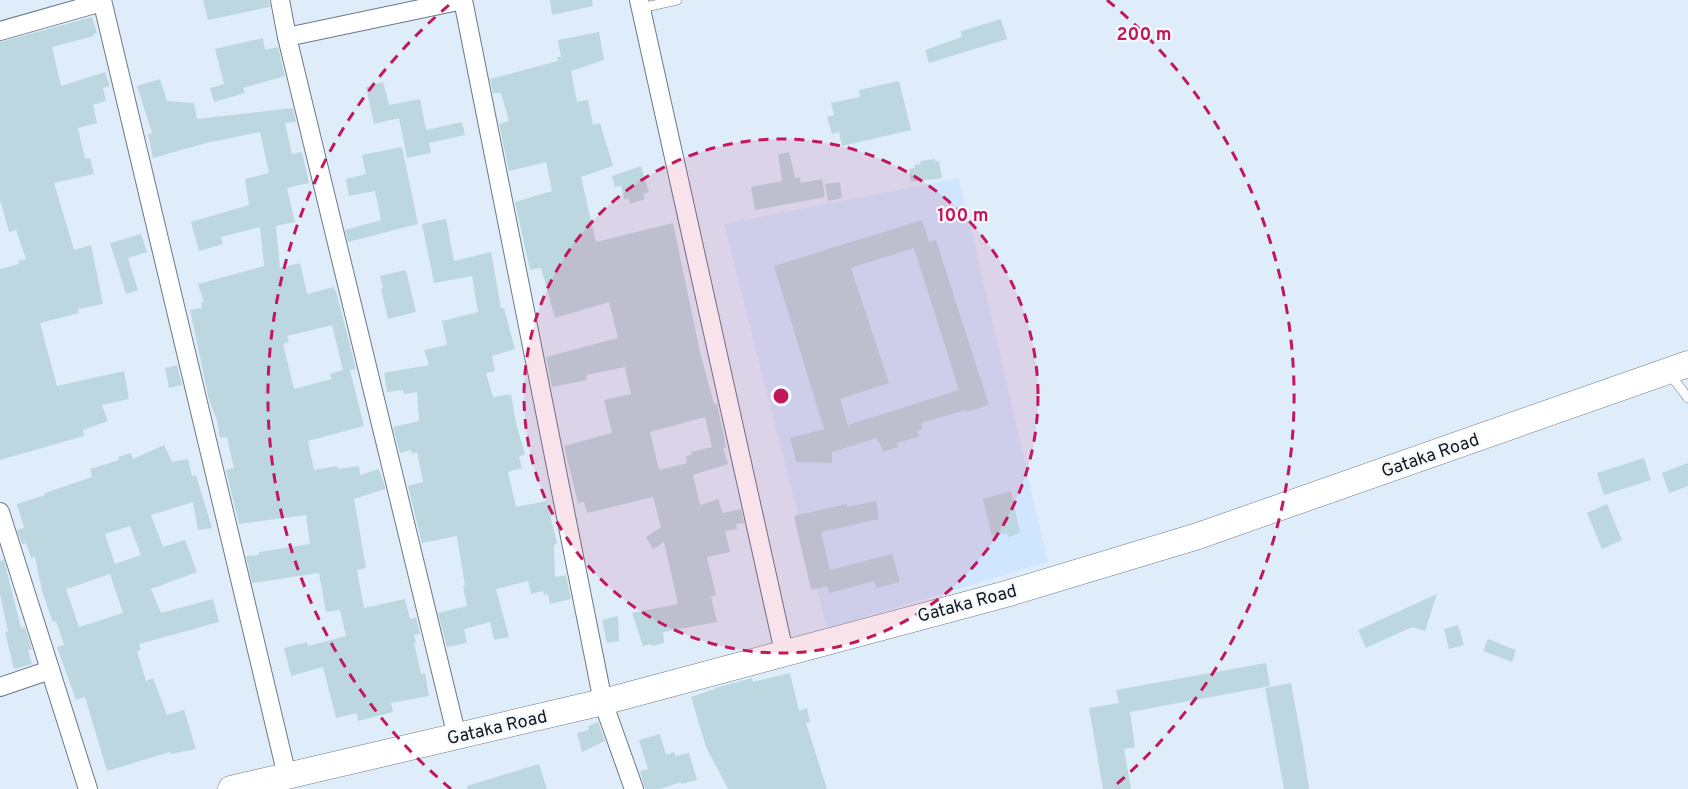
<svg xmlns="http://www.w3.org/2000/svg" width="1688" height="789" font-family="Overpass,sans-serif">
	<rect width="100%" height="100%" fill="#dfedfb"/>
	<polygon fill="#d0e6fe" points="959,178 1048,562 827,628 724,224"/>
	<g fill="#bcd7e0" fill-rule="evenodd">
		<polygon points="203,0 269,0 270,7 208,20"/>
		<polygon points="550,0 592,0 593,6 552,15"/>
		<polygon points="92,17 97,33 94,34 94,36 52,47 61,86 105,72 110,86 103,88 106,101 93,105 97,123 78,128 85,159 90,158 94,174 54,183 74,250 91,245 103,304 78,309 79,313 40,323 57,386 124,371 129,399 102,405 108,421 83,430 84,436 0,460 0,269 19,264 18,261 26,259 16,230 9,232 0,200 0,42"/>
		<polygon points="1001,19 1007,39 929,63 925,50 962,37 961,31"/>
		<path d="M599,32l5,28 -33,11 6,31 11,-2 5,25 7,-2 13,43 -32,11 15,65 77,-19 27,129 14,52h3l3,14 6,29 -3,1 5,16 -35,11 7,30 18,-6 5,14 18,-4 3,14 -8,1 1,5 -12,2 5,21 -23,5 9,38 -5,1 6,26 -54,10 1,11 -13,3v-2l-8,2 -11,-33 46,-9 -14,-62 -11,7 -7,-12 15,-10 -8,-30 -66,16 -3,-11 -6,1 -14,-57 48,-13 -8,-33 27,-6 -6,-27 -39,8 1,5 -35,7 -6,-30 72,-19 -9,-36 -54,16 -14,-50 -11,2 -15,-68 37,-11 -6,-29 -37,9 -10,-47 10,-3 -8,-28h-8l-3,-14 68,-18 -1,-4h4l-3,-17zM705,417l7,30 -21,5 1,3 -6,1 1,7 -28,7 -9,-38z"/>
		<polygon points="263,38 265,50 278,47 285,76 243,88 245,93 214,102 210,88 224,84 215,49"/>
		<path d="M160,79l7,22 27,2 3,16 96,-11 3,14 -11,1 7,31 10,-2 7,31 -22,5 8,34 -19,4 4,42 20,-5 7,31 27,-7 1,4h1l20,78 -6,1 14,56 -56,15 6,29 23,-4 1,3 21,-3 1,9 19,-6 6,18v2l-31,10 12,69 -9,2 7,38 41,-9 5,20 6,-2 4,17 -6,1 2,7 -2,1 7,31 4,-1 4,23 -38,7 2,9 -35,9 -1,-8 -21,5 -13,-51 -32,9 -7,-28 23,-6 1,4 38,-10 -6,-26 -14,2 -7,-39 -67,10 -6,-27 13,-1v-3l51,-8 -4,-29 -67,9 -13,-54 8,-2 -7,-31 -7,1 -3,-18 -8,-20 -19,-90 12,-2 -1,-5 3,-1 -6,-18 66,-18 -4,-39 -39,10 2,7 -24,7 -8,-29 58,-17 -4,-26 24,-6 -9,-41 -54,11 -53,15 -5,-24 4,-1 -15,-47zM332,325l11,45 -13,4 2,5 -38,10 -11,-45 6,-2 -2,-6z"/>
		<polygon points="899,81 911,130 842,146 839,132 832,134 827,117 834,115 831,103 860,97 859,90"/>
		<polygon points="383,82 389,105 420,99 426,130 462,122 465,135 429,143 431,153 407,158 399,118 374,124 366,87"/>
		<polygon points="402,147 418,224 348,242 345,230 381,220 375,191 349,196 346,179 366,174 362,155"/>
		<polygon points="789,152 795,178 800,177 801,183 822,179 825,197 755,210 751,187 782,181 778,154"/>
		<polygon points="935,159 935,161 939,161 942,178 911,182 909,169 915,168 914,165 921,164 920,161"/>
		<polygon points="641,166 649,192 643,194 645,199 630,204 629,198 625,200 621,186 615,187 612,176"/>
		<polygon points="840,182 842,198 828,201 825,184"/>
		<polygon points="446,219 454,261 491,252 501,308 504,308 515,349 492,356 495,371 486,373 493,397 511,394 516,423 525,454 519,457 522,468 508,472 516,507 547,501 557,544 554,545 555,577 566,575 571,599 550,604 548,594 544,595 543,591 531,594 528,581 496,589 509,637 494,640 490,622 464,629 467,643 447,647 438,613 467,606 463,586 465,586 457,536 422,543 408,486 423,482 417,452 412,454 411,450 400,453 393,427 419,421 417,392 404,394 403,390 387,392 384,373 429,365 424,350 447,345 442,321 478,312 472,276 434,283 422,224"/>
		<path d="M922,220l7,22 7,-2 53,165 -23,7 -1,-2 -44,13 2,6 -6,2 2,6 -22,6 1,4 -15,5 -6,-14 -45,14v11l-36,-1 -6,-24 34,-9 -50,-163zM914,248l45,142 -111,35 -8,-26 49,-16 -38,-115z"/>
		<polygon points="141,234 147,252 128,258 138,290 126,294 110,243"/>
		<polygon points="406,270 416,312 388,319 381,289 383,288 380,276"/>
		<polygon points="177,365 182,385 169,388 165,368"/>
		<path d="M164,445l8,17 16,-3 4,17 4,-1 16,53 -14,2 -5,-28 -42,13 12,32 22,-7 12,32 -46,17 10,24 52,-14 6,23 -80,22 2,6 -4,1 9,30 7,-3 14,37 17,-5 12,39 -25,5 -1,-2 -63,19 -22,-74 -9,3 -19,-53 7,-2 -8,-24 -3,1 -11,-31 -7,-34 -4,1 -5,-15 -4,1 -5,-14 7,-2 -7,-24 28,-9v-2l47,-16 -2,-8 29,-9 -1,-3 13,-4 2,6zM130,526l11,29 -26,9 -10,-30zM110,574l13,39 -44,14 -13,-38z"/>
		<polygon points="1644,458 1651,480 1604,495 1597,473"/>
		<polygon points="1688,463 1688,486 1669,493 1662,473"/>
		<polygon points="1011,491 1020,533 1008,537 1007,533 992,536 983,499"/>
		<polygon points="876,501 879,519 821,532 830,570 892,554 900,582 876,588 874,581 829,593 827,586 811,590 794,516 847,504 847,507"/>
		<polygon points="1607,504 1622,540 1602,549 1587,513"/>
		<polygon points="4,560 21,628 25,627 32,649 28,650 32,664 14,669 5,632 8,631 0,594 0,561"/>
		<polygon points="1437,594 1425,631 1412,627 1366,648 1358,630"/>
		<polygon points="618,616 619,641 607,643 602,620"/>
		<polygon points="1458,625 1464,645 1449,649 1444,629"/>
		<polygon points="1488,639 1516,650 1512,662 1483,651"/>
		<polygon points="1266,663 1270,686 1130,712 1135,747 1124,749 1131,789 1103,789 1089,708 1119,703 1116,690"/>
		<polygon points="790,673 799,711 807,708 810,722 806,723 827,789 728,789 706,747 691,697 715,689 715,688 752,678 753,682"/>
		<polygon points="1291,683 1303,748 1309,789 1284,789 1265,688"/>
		<polygon points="598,722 605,741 582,752 577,733 589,730 588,726"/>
		<polygon points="660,734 666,755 674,752 676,756 689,753 697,780 681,784 681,782 660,789 645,789 640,771 648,769 639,740"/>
		<polygon points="539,764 547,789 468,789 467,786"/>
	</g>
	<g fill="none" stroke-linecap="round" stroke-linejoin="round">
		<defs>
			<g id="lane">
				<polyline points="641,8 677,0"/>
				<polyline points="1669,373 1688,398"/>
			</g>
			<g id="street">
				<polyline points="102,0 287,776"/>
				<polyline points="280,0 287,37 457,737"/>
				<polyline points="463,0 603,702 634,789"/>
				<polyline points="639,0 784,652"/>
				<polyline points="0,31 102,2"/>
				<polyline points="287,37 463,0"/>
				<polyline points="0,512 88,789"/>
				<polyline points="0,687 50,670"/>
			</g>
			<polyline id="secondary" points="231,789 603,702 1006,594 1198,536 1688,364"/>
		</defs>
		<use href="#lane" stroke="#6a7989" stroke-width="10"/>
		<use href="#street" stroke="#6a7989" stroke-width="20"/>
		<use href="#secondary" stroke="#6a7989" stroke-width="27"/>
		<use href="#lane" stroke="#fff" stroke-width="9"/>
		<use href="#street" stroke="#fff" stroke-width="18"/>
		<use href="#secondary" stroke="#fff" stroke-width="26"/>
	</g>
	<circle cx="781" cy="396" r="257" fill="#c2185b" fill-opacity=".12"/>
	<g fill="none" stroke="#c2185b" stroke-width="3" stroke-dasharray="10 8">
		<circle cx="781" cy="396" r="257"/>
		<path d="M451 789A513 513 0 0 1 455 0M1107 0A513 513 0 0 1 1111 789"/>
	</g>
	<g text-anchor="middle" stroke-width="4.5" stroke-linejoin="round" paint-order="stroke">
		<g font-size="18" fill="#13191f" stroke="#f5f9fc">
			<text transform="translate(1430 455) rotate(-19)" y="6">Gataka Road</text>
			<text transform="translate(967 603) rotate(-15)" y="6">Gataka Road</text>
			<text transform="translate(497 727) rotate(-13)" y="6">Gataka Road</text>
		</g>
	</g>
	<circle cx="781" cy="396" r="9" fill="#c2185b" stroke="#f5f9fc" stroke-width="3"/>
	<g font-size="18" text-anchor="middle" font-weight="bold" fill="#c2185b" stroke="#f5f9fc" stroke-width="4.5" stroke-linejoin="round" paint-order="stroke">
		<text x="1144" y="40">200 m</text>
		<text x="963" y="221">100 m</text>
	</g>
</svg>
